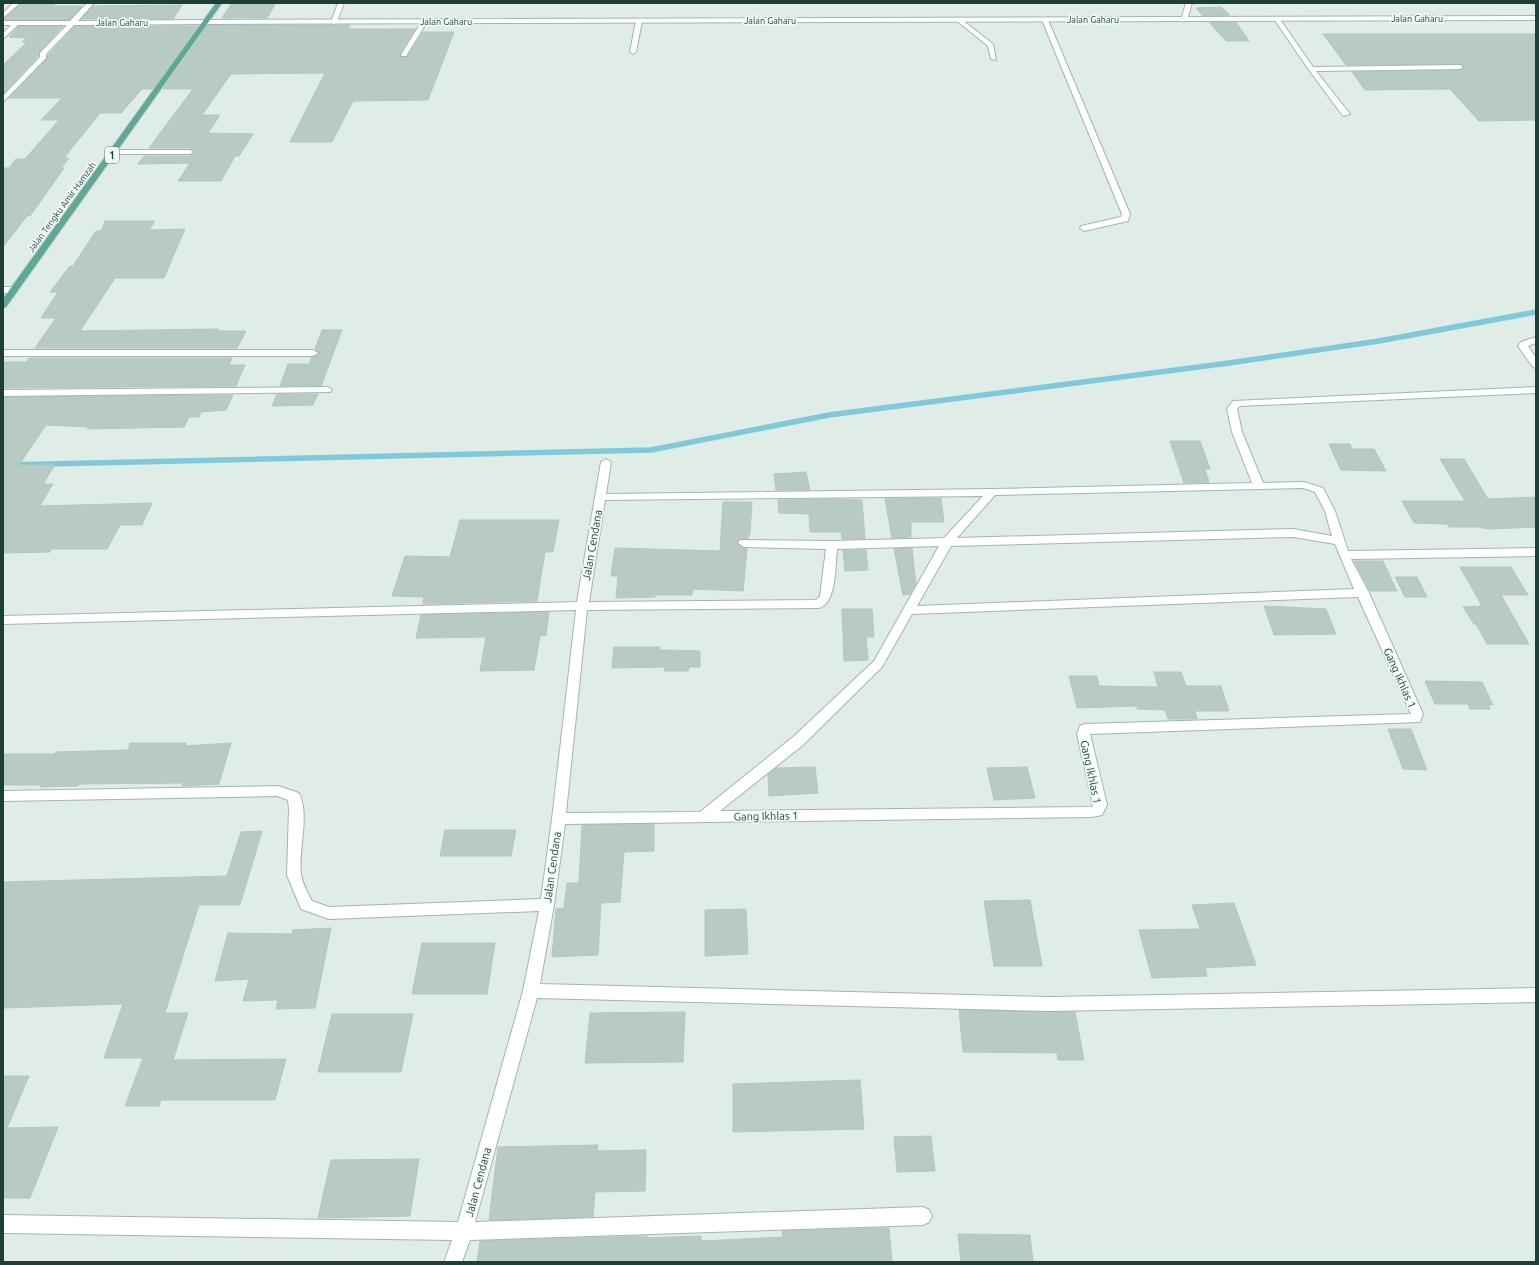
<svg xmlns="http://www.w3.org/2000/svg" width="1539" height="1265" font-family="Ubuntu,sans-serif">
	<rect width="100%" height="100%" fill="#e0ede7"/>
	<g fill="none" stroke-linecap="round" stroke-linejoin="round">
		<polyline stroke="#80c9d9" stroke-width="5.5" points="3,465 651,450 829,415 1229,363 1379,341 1536,312"/>
	</g>
	<g fill="#b7cbc3" stroke="#b1c7bf">
		<polygon points="21,3 56,3 53,6 82,6 69,20 3,20"/>
		<polygon points="232,3 276,3 267,18 222,18"/>
		<polygon points="182,5 173,19 81,19 93,6"/>
		<polygon points="1221,7 1230,15 1203,16 1196,8"/>
		<polygon points="1209,22 1236,22 1249,41 1226,41"/>
		<polygon points="208,25 350,25 348,29 415,29 400,54 402,58 407,57 423,32 454,32 428,100 353,101 332,142 290,142 325,73 231,74 202,115 220,115 208,133 253,134 239,156 235,156 221,181 178,181 190,163 138,164 144,156 190,156 195,153 190,148 149,148 193,89 163,89"/>
		<polygon points="19,26 63,26 39,52 38,56 3,94 3,65 27,42 22,42 27,38 9,37"/>
		<polygon points="75,26 198,26 153,89 142,89 121,113 100,113 64,158 69,158 61,168 64,168 30,216 27,216 3,247 3,168 9,168 16,159 25,159 59,120 41,120 62,98 9,98 47,59 48,55"/>
		<polygon points="1323,34 1536,34 1536,120 1479,121 1450,89 1365,90 1352,72 1460,70 1464,67 1460,64 1346,65"/>
		<polygon points="105,221 155,221 149,230 185,229 164,278 115,278 80,331 218,329 217,331 246,331 237,348 35,348 56,318 41,318 58,292 50,292 70,266 73,266 96,231 101,231"/>
		<polygon points="322,330 342,330 321,386 280,386 288,364 309,364 311,358 319,354 315,349"/>
		<polygon points="29,358 232,358 229,365 245,365 236,386 3,388 3,362 27,362"/>
		<polygon points="277,394 318,394 313,405 272,406"/>
		<polygon points="233,395 226,410 201,412 199,417 189,417 184,427 87,429 89,427 46,425 19,465 55,465 43,484 53,484 40,506 152,503 142,525 120,525 107,549 51,549 50,552 3,553 3,397"/>
		<polygon points="1170,441 1200,441 1210,469 1205,469 1209,482 1184,483"/>
		<polygon points="1329,444 1350,444 1352,449 1374,449 1386,471 1341,470"/>
		<polygon points="1440,459 1464,459 1488,499 1536,497 1536,527 1491,529 1477,527 1449,527 1447,524 1414,523 1402,501 1465,501"/>
		<polygon points="806,472 810,490 776,490 774,474"/>
		<polygon points="941,498 944,522 911,522 911,537 892,538 885,499"/>
		<polygon points="834,499 862,500 865,539 842,539 841,532 810,532 809,514 779,513 778,500"/>
		<polygon points="723,502 752,502 750,534 749,534 748,539 740,538 737,543 743,548 747,549 743,591 693,589 692,595 655,595 655,597 616,598 618,576 611,576 615,548 720,551"/>
		<polygon points="460,520 559,520 553,552 545,552 537,601 423,604 424,597 392,596 405,556 450,557"/>
		<polygon points="912,548 916,584 910,594 903,595 894,549"/>
		<polygon points="843,550 866,550 868,570 845,571"/>
		<polygon points="1354,561 1383,561 1397,591 1370,591"/>
		<polygon points="1460,567 1511,567 1528,595 1501,595 1529,644 1487,644 1476,624 1474,624 1463,607 1482,606"/>
		<polygon points="1395,577 1417,577 1427,597 1405,597"/>
		<polygon points="1264,606 1326,609 1336,634 1274,635"/>
		<polygon points="842,609 872,609 874,637 866,637 868,660 844,661"/>
		<polygon points="549,612 546,635 540,636 534,670 480,671 486,637 416,638 421,615"/>
		<polygon points="614,647 660,647 660,650 700,651 700,667 689,667 688,671 664,671 665,667 612,668"/>
		<polygon points="1154,672 1181,672 1186,686 1221,686 1229,711 1195,711 1197,719 1168,719 1165,710 1137,709 1137,706 1077,708 1069,676 1097,676 1099,686 1158,687"/>
		<polygon points="1425,681 1482,682 1493,705 1488,705 1490,709 1470,709 1468,704 1435,704"/>
		<polygon points="1388,729 1411,729 1427,770 1403,769"/>
		<polygon points="130,743 186,743 185,746 231,743 219,784 182,786 183,783 79,784 78,786 40,787 41,785 3,785 3,754 55,754 56,752 128,750"/>
		<polygon points="815,767 818,793 769,796 768,775 776,768"/>
		<polygon points="1027,767 1035,798 994,800 987,768"/>
		<polygon points="654,824 654,851 624,852 620,902 601,903 598,955 552,957 556,909 564,908 567,883 579,883 582,825"/>
		<polygon points="445,830 516,830 511,856 440,856"/>
		<polygon points="262,831 240,905 199,905 165,1013 188,1013 173,1060 286,1059 275,1100 161,1100 159,1106 125,1106 143,1058 104,1058 123,1004 3,1008 3,882 227,876 241,832"/>
		<polygon points="1030,900 1042,966 994,966 984,901"/>
		<polygon points="1234,903 1256,965 1205,968 1207,976 1152,978 1139,930 1200,929 1192,905"/>
		<polygon points="746,909 748,954 705,956 705,910"/>
		<polygon points="331,928 315,1008 276,1009 278,1000 243,1001 249,979 215,981 228,933 292,934 293,930"/>
		<polygon points="422,943 495,943 487,994 412,994"/>
		<polygon points="959,1010 1075,1012 1084,1060 1058,1060 1057,1053 963,1052"/>
		<polygon points="685,1012 683,1062 585,1063 590,1013"/>
		<polygon points="332,1014 413,1014 401,1072 318,1072"/>
		<polygon points="3,1076 29,1076 7,1128 58,1127 30,1198 3,1198"/>
		<polygon points="860,1080 864,1129 733,1132 733,1084"/>
		<polygon points="931,1136 935,1171 897,1172 894,1137"/>
		<polygon points="598,1145 597,1151 646,1150 645,1191 595,1192 593,1217 489,1220 498,1147"/>
		<polygon points="419,1159 410,1216 318,1218 331,1160"/>
		<polygon points="889,1228 892,1262 477,1262 480,1241 647,1236 647,1238 701,1236 701,1241 783,1237 782,1231"/>
		<polygon points="958,1234 1030,1235 1033,1262 961,1262"/>
	</g>
	<g fill="none" stroke-linecap="round" stroke-linejoin="round">
		<defs>
			<g id="service">
				<polygon points="1045,18 1048,20 1130,214 1128,221 1084,231 1080,228 1081,226 1121,217 1122,214 1042,20"/>
				<polygon points="1275,18 1279,18 1313,67 1460,65 1463,67 1460,69 1316,71 1350,114 1343,116 1309,70 1274,19"/>
				<polygon points="422,21 427,22 406,56 402,56 401,55"/>
				<polygon points="111,150 190,150 194,152 190,154 114,154 110,152"/>
				<polygon points="3,350 313,350 318,353 313,356 3,356"/>
			</g>
			<g id="minor">
				<polygon points="13,3 20,3 3,18 3,13"/>
				<polygon points="87,3 94,3 78,21 205,20 208,22 205,24 74,25 46,54 46,58 3,102 3,96 40,57 40,53 67,25 18,25 3,39 3,33 11,25 3,25 3,21 70,21"/>
				<polygon points="338,3 344,3 337,22 334,24 331,22"/>
				<polygon points="1186,3 1192,3 1187,20 1184,22 1181,20"/>
				<polygon points="639,19 642,21 636,52 633,54 630,52 636,21"/>
				<polygon points="957,19 961,19 993,44 996,60 991,59 988,46 957,21"/>
				<polygon points="3,287 13,287 17,290 13,293 3,293"/>
				<polygon points="1536,337 1536,343 1528,346 1536,358 1536,368 1533,367 1518,346 1521,342"/>
				<polygon points="327,387 330,388 332,390 330,392 3,396 3,390"/>
				<path d="M1536,387v6l-296,13 -3,3 5,23 21,51 41,-1 19,6 12,23 13,40 188,-3v8l-185,3 18,34 54,121 -3,8 -330,12 17,71 -5,10 -10,2 -527,7 -11,81 -14,79 509,13 487,-9v14l-487,9 -512,-13 -62,224 448,-15 6,3 3,6 -3,6 -6,3 -453,15 -8,22h-18l8,-22 -449,-7v-18l455,7 65,-231 16,-80 -210,8 -28,-10 -14,-34 2,-66 -1,-9 -11,-4 -274,5v-10l275,-5 21,7c11,22 -1,57 2,81 1,9 7,19 11,27l17,6 212,-8 11,-80 24,-209 -573,14v-8l574,-14 24,-140 5,-3 5,3 -5,32 386,-5 260,-6 -20,-51 -5,-23 6,-8zM1303,488l12,4 10,19 7,25 -39,-7 -336,9 38,-43zM983,496l-39,42 -112,3 -92,-1 -2,3 6,4 82,2 -6,47 -4,4 -227,2 16,-102zM1293,537l42,7 19,45 -437,17 34,-60zM939,546l-65,115 -81,76 -93,75 -134,1 21,-203 232,-2c18,-5 16,-43 18,-59zM1358,597l53,117 -326,10 -5,2 -3,8 16,71 -1,2 -372,4 83,-66 79,-78 30,-53z"/>
			</g>
			<polygon id="tertiary" points="1536,16 1536,20 205,24 202,22 205,20"/>
			<polygon id="primary" points="216,3 222,3 6,307 3,308 3,299"/>
		</defs>
		<use href="#service" stroke="#a2b5af" stroke-width="2"/>
		<use href="#minor" stroke="#a2b5af" stroke-width="2"/>
		<use href="#tertiary" stroke="#a2b5af" stroke-width="2"/>
		<use href="#primary" stroke="#c0c9c7" stroke-width="2"/>
		<use href="#service" fill="#fff" fill-rule="evenodd"/>
		<use href="#minor" fill="#fff" fill-rule="evenodd"/>
		<use href="#tertiary" fill="#fff" fill-rule="evenodd"/>
		<use href="#primary" fill="#5ea897" fill-rule="evenodd"/>
	</g>
	<g text-anchor="middle" stroke-width="3.5" stroke-linejoin="round" paint-order="stroke">
		<g font-size="9" fill="#1e3f37" stroke="#f0f9f5">
			<text x="1417" y="22">Jalan Gaharu</text>
			<text x="1093" y="23">Jalan Gaharu</text>
			<text x="770" y="24">Jalan Gaharu</text>
			<text x="446" y="25">Jalan Gaharu</text>
			<text x="122" y="26">Jalan Gaharu</text>
			<text transform="translate(62 207) rotate(-54)" y="3">Jalan Tengku Amir Hamzah</text>
		</g>
		<rect fill="#f0f9f5" stroke="#5d7770" stroke-width="1" x="105" y="147" width="14" height="16" rx="3"/>
		<g font-size="10" font-weight="bold" fill="#1e3f37">
			<text x="112" y="159">1</text>
		</g>
		<g font-size="11" fill="#1e3f37" stroke="#f0f9f5">
			<text transform="translate(592 545) rotate(-80)" y="4">Jalan Cendana</text>
			<text transform="translate(1400 678) rotate(66)" y="4">Gang Ikhlas 1</text>
			<text transform="translate(1091 772) rotate(78)" y="4">Gang Ikhlas 1</text>
			<text transform="translate(766 816) rotate(-1)" y="4">Gang Ikhlas 1</text>
			<text transform="translate(552 867) rotate(-82)" y="4">Jalan Cendana</text>
			<text transform="translate(478 1182) rotate(-75)" y="4">Jalan Cendana</text>
		</g>
	</g>
	<rect width="1539" height="1265" fill="none" stroke="#1e3f37" stroke-width="8"/>
</svg>
